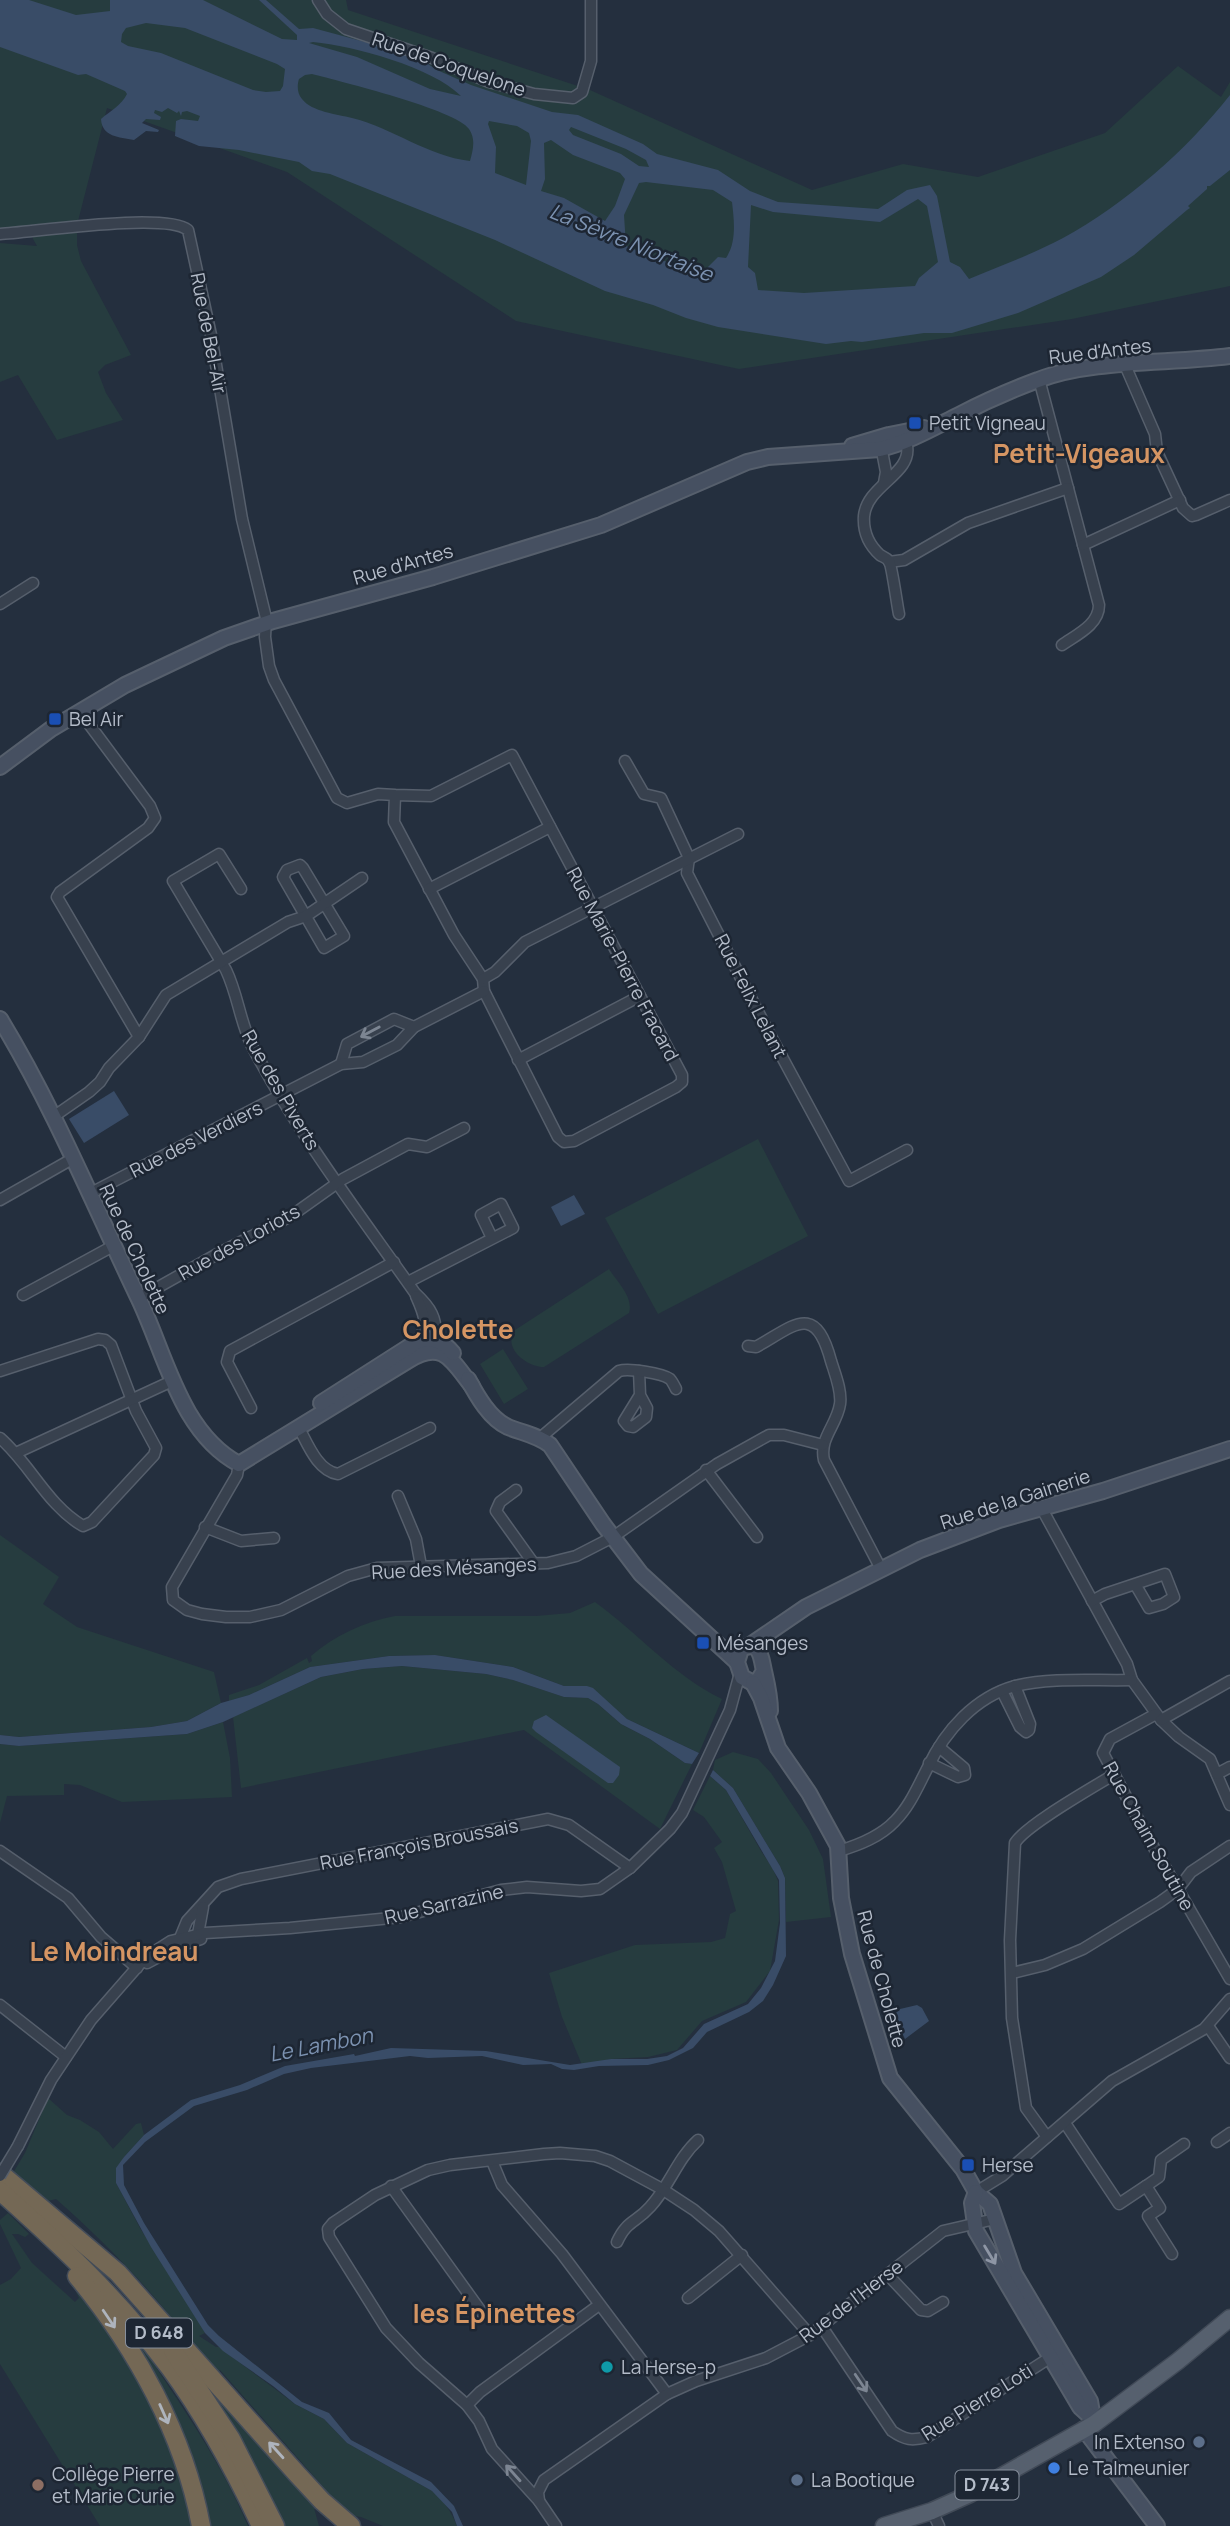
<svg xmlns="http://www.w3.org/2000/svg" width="1230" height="2526" font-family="Manrope,sans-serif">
	<rect width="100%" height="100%" fill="#242f3e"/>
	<g fill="#263c3f">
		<polygon points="0,0 346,0 348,10 590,90 812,190 903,164 978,177 1105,133 1178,66 1221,97 1230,82 1230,286 1072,319 739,369 516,321 287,172 107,108 77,225 77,245 81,261 131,355 105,365 98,372 106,393 123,420 57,440 18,375 0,382 0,243 37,246 33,239 34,228 0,229"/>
		<polygon points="758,1139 808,1236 658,1314 605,1218"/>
		<path d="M609,1269c8,13 25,28 20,44l-85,54c-17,0 -42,-19 -29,-37z"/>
		<polygon points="503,1349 528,1389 504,1404 480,1364"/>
		<polygon points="0,1535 59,1577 43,1604 77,1627 214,1672 221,1703 187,1721 151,1727 19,1737 0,1735"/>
		<path d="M595,1602c43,31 79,74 127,97l-23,54 -72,-34 -40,-33h-23l-51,-19 -78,-12 -46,1 -79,11 -61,28 -20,6v-6l30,-10 48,-27 2,5 3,-2 -1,-5c24,-21 53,-34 84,-40h141l34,-3z"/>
		<polygon points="402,1666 486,1674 513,1680 564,1697 588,1698 598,1704 621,1724 650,1739 685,1763 692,1764 660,1829 524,1730 241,1788 233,1717 321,1677 363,1669"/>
		<polygon points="223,1722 230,1758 232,1797 122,1802 80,1785 64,1784 64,1795 7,1796 0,1823 0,1744 19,1746 187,1734"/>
		<polygon points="733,1752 758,1759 771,1773 809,1830 823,1859 831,1917 786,1922 785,1878 780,1866 733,1788 713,1770 715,1760"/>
		<polygon points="710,1776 726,1790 761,1851 773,1869 778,1881 779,1920 770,1971 746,2002 702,2021 677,2050 648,2057 611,2059 582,2065 562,2017 549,1973 635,1945 711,1942 725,1938 730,1914 736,1911 722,1862 714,1848 722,1842 704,1817 693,1810"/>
		<path d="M48,2098l19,17 13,5 19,12 14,17 23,-25 5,-1 3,12 -20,22 -8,26 24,45 60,95 5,10 -6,3 17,11h3l76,57 29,15 23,24 85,48c12,10 19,20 25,35h-74l-22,-9 -13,-2 -128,-145 -3,3 -46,-46 4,-5c-36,-45 -76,-85 -119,-123l-8,2 -35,-28 12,-20z"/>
		<polygon points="8,2213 29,2234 25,2237 18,2234 12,2234 32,2263 75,2302 79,2298 76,2292 78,2285 101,2315 163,2424 195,2526 100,2526 0,2364 0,2285 11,2279 21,2268 0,2224 0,2220"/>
		<path d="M117,2316l38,45 -2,2c35,52 71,105 95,163h-41z"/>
		<polygon points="208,2385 306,2495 314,2508 319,2526 283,2526 255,2466"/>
	</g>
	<g fill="#394c67" fill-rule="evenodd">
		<path d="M0,0h29l47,15 34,-4v-11h93l79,39 15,1v-5l-38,-35h7l33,29 14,-1 82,22 24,8 18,12 34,15 81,27 26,3 65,29 14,10 61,16 32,21 28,11 100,7 29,-19 23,-5 7,11 13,66 10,5 9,12c31,-13 64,-25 94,-41 62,-34 123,-87 167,-143v75l-20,16h-3v3l-19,17 2,2 -3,2 -53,45 -33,22 -83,36 -66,20h-28l-62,9 -11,-1 -25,3 -108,-17 -32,-9 -33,-13 -48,-14 -110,-51 -165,-66 -18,-3 -13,-9 -60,-12 -40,-4 -24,-10 1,-15 5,-2 17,2 2,-5 -13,-5 -5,1 -1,4 -2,-5 -2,2 -9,-5 -6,4 -7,-2 -1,3 7,4 -1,3 -14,-1 -4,4 17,7 -1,2 -12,-1 -12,9c-15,-3 -32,-3 -33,-21 9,-8 20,-13 26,-25l-2,-3 -39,-17 -8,1 -78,-28zM146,23l39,5 92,36 8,5 -2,17 -3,5 -14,1 -13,-2 -92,-37 -33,-7 -7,-4 1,-8 4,-6zM313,42c41,4 119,25 148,54l-31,-7 -73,-32 -48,-14zM312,74c27,7 145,36 157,55 7,10 4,21 1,32 -43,-5 -77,-33 -118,-43 -15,-4 -40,-6 -50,-19 -5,-6 -5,-14 -3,-20l6,-4zM489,121l28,5 12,7 2,8 -5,44 -31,-12 1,-26 -8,-23zM571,127l55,22 20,11 3,7 -10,-1 -18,-12 -48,-19 -4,-5zM551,140l22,15 47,18 5,6 -10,27 -10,15 -41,-23 -23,-7 4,-12 -1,-36zM646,182l67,8 19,12c2,18 5,40 -6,56l-8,-1 -18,18 -74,-29 -2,-31 15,-32zM918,199l9,7 11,56 -19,16 -4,8 -111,7 -46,-3 -3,-17 -7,-6 3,-62 22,7 107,10z"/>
		<polygon points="114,1091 129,1115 84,1143 69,1119"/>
		<polygon points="574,1195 585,1214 561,1226 551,1207"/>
		<polygon points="435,1655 513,1667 564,1686 587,1686 593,1688 627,1719 699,1753 692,1764 685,1763 650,1739 621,1724 598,1704 588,1698 564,1697 513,1680 486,1674 402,1666 363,1669 321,1677 223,1722 187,1734 19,1746 0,1744 0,1735 19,1737 151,1727 187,1721 221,1703 249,1695 310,1667 389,1656"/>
		<polygon points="546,1715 620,1767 619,1775 613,1783 608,1783 536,1732 532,1728 534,1721"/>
		<polygon points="713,1770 733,1788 780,1866 785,1878 786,1956 773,1985 763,2001 749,2012 707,2032 693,2048 669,2060 648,2065 599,2066 574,2070 562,2069 551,2064 523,2065 482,2056 428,2058 410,2056 311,2068 284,2074 247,2090 194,2106 145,2142 123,2165 124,2185 144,2223 208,2325 219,2336 302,2402 329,2413 351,2440 431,2482 454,2506 463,2526 457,2526 452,2512 432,2491 347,2443 324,2419 295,2404 273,2386 223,2351 205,2333 151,2247 116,2183 116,2168 124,2157 144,2135 191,2100 240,2085 285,2066 354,2054 355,2056 391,2048 486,2051 570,2065 611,2059 647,2059 667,2056 683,2048 704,2024 748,2004 761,1988 775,1961 780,1923 779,1880 726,1790 710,1776"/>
		<polygon points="917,2005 922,2008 929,2021 905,2039 896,2020 896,2013 900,2009"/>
	</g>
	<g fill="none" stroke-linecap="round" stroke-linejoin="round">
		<defs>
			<g id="street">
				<polyline points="318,0 327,14 346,29 432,58 489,82 534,94 573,98 582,92 591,61 591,0"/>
				<path d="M0,234c35,-2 165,-22 188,-4l23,105 31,184 24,99 -1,19 4,29 5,14 63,118 10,5 31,-9 17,1 -1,27 60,113 29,44 1,12 74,146 6,5 10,-1 102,-54 6,-5v-7l-170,-320 -81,41 -36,-1"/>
				<polyline points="1125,365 1155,434 1157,452 1183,508 1192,516 1196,515 1230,500"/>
				<path d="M1039,379l60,226c0,20 -23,30 -37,40"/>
				<polyline points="881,446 886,472 884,483"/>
				<polyline points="1083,545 1180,500"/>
				<polyline points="889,562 904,560 968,523 1068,488"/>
				<polyline points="0,604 33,583"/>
				<path d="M899,614c-2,-9 -7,-48 -10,-53 -2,-3 -6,-4 -9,-6 -11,-10 -17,-24 -16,-39 3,-31 48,-42 43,-70l-7,-8"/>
				<polyline points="80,712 150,806 155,818 148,828 60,892 57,897 139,1037"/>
				<polyline points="625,761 644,794 661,798 689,858 687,873 768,1031 849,1181 907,1150"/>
				<polygon points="300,865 303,868 344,936 324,948 283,877 287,870"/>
				<path d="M241,889l-22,-35 -46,27 53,89c12,25 14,52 26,76 46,88 106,166 163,247 15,14 23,25 20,47"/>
				<polyline points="429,889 550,827"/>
				<polyline points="483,979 495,972 525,942 738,834"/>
				<polyline points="518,1060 640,996"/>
				<polyline points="341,1064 347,1044 394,1019 414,1027"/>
				<polyline points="53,1117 89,1092 100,1082 109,1068 139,1037 166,995 288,922 306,916 362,878"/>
				<polyline points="89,1194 341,1064 363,1062 397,1045 414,1027 484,991"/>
				<polyline points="0,1200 72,1159"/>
				<polyline points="408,1282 513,1228 501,1204 481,1215 492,1238"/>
				<polyline points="23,1295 113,1246"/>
				<path d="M416,1296c8,18 13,28 2,45"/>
				<polyline points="139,1298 219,1253 291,1216 343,1179 408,1144 427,1147 464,1128"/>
				<path d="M748,1346l8,1c38,-21 59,-46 75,14 4,13 11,30 9,43 -3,21 -21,34 -16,56l57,109"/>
				<path d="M0,1371l98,-32 7,1 6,5 25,66 20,37 -2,7 -62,67 -9,4c-36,-21 -52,-61 -83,-88"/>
				<polyline points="639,1371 640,1395 624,1421 628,1426 633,1427 646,1417 647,1408 640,1395"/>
				<polyline points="251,1408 227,1362 230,1351 394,1262"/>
				<path d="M299,1428c9,17 19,43 39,46l92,-46"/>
				<path d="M540,1438l79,-67c9,-3 43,2 51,8 2,2 5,8 6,10"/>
				<polyline points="16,1453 172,1381"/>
				<polyline points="239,1464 237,1475 172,1587 173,1600 187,1610 202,1614 226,1617 250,1617 281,1610 348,1576 377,1568 548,1563 576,1556 613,1537 717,1464 769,1435 784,1435 823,1445"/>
				<polyline points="706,1470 757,1537"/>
				<polyline points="516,1490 500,1502 496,1511 534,1564"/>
				<polyline points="398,1496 416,1539 421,1566"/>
				<polyline points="1042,1509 1127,1664 1132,1680 1161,1720 1179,1737 1210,1759 1230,1805"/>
				<polyline points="205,1527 241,1541 274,1538"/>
				<polyline points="1092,1601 1105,1594 1165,1574 1174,1597 1163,1604 1149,1608 1135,1584"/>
				<polyline points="1002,1691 1020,1727 1026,1732 1029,1730 1030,1724 1015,1686"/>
				<polyline points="1156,1714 1110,1739 1103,1753 1146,1834 1230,1979"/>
				<polyline points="1161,1720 1230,1681"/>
				<polyline points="929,1763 958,1777 965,1775 964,1768 939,1747"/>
				<polyline points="1217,1774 1230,1767"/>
				<polyline points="0,1851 68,1898 101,1937 137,1968"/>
				<path d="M839,1851c20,-6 41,-14 56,-30 15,-15 23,-35 33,-54 17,-36 47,-70 87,-81 37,-9 79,-5 117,-6"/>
				<polyline points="183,1938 180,1938 187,1921 218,1887 241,1879 548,1819 569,1825 630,1868"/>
				<polyline points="193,1938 198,1934 203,1907"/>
				<polyline points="147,1963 179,1946 201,1939"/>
				<polyline points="1012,1973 1045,1965 1083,1949 1160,1902 1178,1889 1191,1872 1230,1846"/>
				<polyline points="0,2005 66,2057"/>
				<polyline points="1208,2026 1230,2058"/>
				<polyline points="1065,2123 1119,2204 1146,2186 1160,2208 1148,2216 1172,2254"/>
				<path d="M1047,2137l-21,-29 -14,-90 -2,-78 5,-97c11,-18 77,-55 98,-68"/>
				<polyline points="1217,2142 1230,2133"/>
				<polyline points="18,2146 51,2080 91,2020 146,1957 171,1941 205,1933 290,1928 401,1917 501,1890 527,1887 581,1891 600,1889 630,1868 670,1829 682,1813 730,1710 740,1673"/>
				<polyline points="492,2161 502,2185 562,2254 667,2394"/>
				<polyline points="391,2186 483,2314"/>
				<polyline points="1146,2186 1159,2177 1161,2160 1184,2144"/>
				<polyline points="976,2192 1002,2176 1112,2081 1204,2029 1230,1999"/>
				<path d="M617,2242c10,-22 19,-19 33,-35 19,-20 27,-48 48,-67"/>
				<polyline points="888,2275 921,2310 928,2311 943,2302"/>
				<polyline points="688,2298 742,2255"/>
				<path d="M822,2327l70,104c13,9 20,10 35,6l127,-82"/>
				<polyline points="467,2405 480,2392 599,2305"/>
				<polyline points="539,2501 538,2492 544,2480 667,2394 696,2381 766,2358 810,2335 943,2231 995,2219"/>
				<polyline points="932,2511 939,2526"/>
				<polyline points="556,2526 539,2501 492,2449 479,2421 467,2405 419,2363 386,2328 329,2237 328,2229 333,2223 375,2195 428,2170 450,2165 544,2154 560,2153 595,2156 610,2161 662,2189 694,2210 719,2231 810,2335"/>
			</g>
			<g id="secondary">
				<polyline points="852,446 889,435 924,428"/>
				<path d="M0,767l51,-38 74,-44 99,-47 49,-17 160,-44 168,-52 146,-63 21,-5 112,-8c29,-7 53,-21 79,-34 25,-13 52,-25 79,-35 53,-21 134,-16 192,-24"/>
				<path d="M0,1019c53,87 93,184 137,276 28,56 42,137 102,169l170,-104c34,-21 43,1 63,26"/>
				<path d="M468,1379c9,17 22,40 40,48 15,6 29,8 42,18l53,79 38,50 96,88"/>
				<path d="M321,1403l97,-62c15,-4 25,0 35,12"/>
				<polyline points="749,1646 806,1607 920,1550 999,1520 1103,1491 1230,1449"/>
				<path d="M764,1671l-5,8 -6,4 -11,-6 -5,-15 4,-13c20,-10 20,9 23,22 3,13 6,25 6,40"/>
				<polyline points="753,1683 761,1698 778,1748 809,1793 838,1846 841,1898 852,1954 890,2078 963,2169 976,2192 990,2204 1014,2273 1090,2401 1094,2424"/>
				<polyline points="976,2192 972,2203 976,2231 1080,2407 1091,2417"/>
				<polyline points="1084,2429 1157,2526"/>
			</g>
			<polyline id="primary" points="884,2526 932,2511 970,2494 1094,2424 1178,2361 1230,2318"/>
			<g id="highway">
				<polyline points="0,2173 118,2273 297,2474 322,2501 351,2526"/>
				<path d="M0,2191c62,55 121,111 170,177 36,49 65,103 91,158"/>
				<path d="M77,2276c59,72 107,158 124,250"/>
				<polyline points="173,2351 231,2439 275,2526"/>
			</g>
		</defs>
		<use href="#street" stroke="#565f6c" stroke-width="13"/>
		<use href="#secondary" stroke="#565f6c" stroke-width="18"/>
		<use href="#primary" stroke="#414a57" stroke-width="19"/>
		<use href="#highway" stroke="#434c59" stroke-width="21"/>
		<use href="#street" stroke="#38414e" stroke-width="10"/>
		<use href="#secondary" stroke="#465061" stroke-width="14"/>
		<use href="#primary" stroke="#56606e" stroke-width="16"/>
		<use href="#highway" stroke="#746855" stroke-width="18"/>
		<defs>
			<polyline id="street-bridge" points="0,2176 18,2146"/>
		</defs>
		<use href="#street-bridge" stroke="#565f6c" stroke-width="13" stroke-linecap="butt"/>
		<use href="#street-bridge" stroke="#38414e" stroke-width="10"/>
	</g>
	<defs><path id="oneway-shaft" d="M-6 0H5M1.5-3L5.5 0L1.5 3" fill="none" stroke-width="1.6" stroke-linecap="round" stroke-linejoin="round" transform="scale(1.75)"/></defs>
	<g stroke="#7c8592">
		<use href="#oneway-shaft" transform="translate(370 1032) rotate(152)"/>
		<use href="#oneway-shaft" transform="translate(861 2383) rotate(56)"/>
		<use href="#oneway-shaft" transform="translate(513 2473) rotate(-132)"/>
	</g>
	<use stroke="#8e96a5" href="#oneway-shaft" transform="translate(990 2255) rotate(59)"/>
	<g stroke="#aeb4bd">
		<use href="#oneway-shaft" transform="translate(109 2319) rotate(56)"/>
		<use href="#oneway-shaft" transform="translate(164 2414) rotate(66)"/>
		<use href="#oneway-shaft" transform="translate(276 2450) rotate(-132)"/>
	</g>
	<g fill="#1a4fb4" stroke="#1d2633" stroke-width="2.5">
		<rect x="908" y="416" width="14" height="14" rx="3.5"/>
		<rect x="48" y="712" width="14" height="14" rx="3.5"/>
		<rect x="696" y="1636" width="14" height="14" rx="3.5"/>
		<rect x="961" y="2158" width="14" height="14" rx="3.5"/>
	</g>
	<circle fill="#0f9aa8" stroke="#1d2633" stroke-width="2.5" cx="607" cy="2367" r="7"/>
	<g fill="#5c6f8a" stroke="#1d2633" stroke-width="2.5">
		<circle cx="1199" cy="2442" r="7"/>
		<circle cx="797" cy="2480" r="7"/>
	</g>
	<circle fill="#3f7fe0" stroke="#1d2633" stroke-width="2.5" cx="1054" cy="2468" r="7"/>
	<circle fill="#8d6e63" stroke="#1d2633" stroke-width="2.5" cx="38" cy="2485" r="7"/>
	<g text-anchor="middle" stroke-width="5" stroke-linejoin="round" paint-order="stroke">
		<g fill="#1d2633" stroke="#878f9c" stroke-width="2">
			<rect x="126" y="2318.5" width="66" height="29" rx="5"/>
			<rect x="955.5" y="2470.5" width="63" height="29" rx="5"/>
		</g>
		<g font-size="18" font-weight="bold" fill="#b4bcc9">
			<text x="159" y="2339">D 648</text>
			<text x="987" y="2491">D 743</text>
		</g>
		<g font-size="19" fill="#b4bcc9" stroke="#1d2633">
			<text transform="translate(449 64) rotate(19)" y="7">Rue de Coquelone</text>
			<text transform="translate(209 333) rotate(79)" y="7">Rue de Bel-Air</text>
			<text transform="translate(1100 351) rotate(-7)" y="7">Rue d'Antes</text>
			<text transform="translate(403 564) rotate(-16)" y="7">Rue d'Antes</text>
			<text transform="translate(623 964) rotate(62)" y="7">Rue Marie-Pierre Fracard</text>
			<text transform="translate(751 996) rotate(63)" y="7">Rue Felix Lelant</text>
			<text transform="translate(281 1090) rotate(60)" y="7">Rue des Piverts</text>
			<text transform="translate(196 1139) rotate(-27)" y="7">Rue des Verdiers</text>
			<text transform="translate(239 1242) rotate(-29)" y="7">Rue des Loriots</text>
			<text transform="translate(135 1249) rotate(65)" y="7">Rue de Cholette</text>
			<text transform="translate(1015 1499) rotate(-18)" y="7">Rue de la Gainerie</text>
			<text transform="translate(454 1568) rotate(-3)" y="7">Rue des Mésanges</text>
			<text transform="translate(1149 1836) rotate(61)" y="7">Rue Chaim Soutine</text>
			<text transform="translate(419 1844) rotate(-11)" y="7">Rue François Broussais</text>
			<text transform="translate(444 1904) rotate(-13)" y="7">Rue Sarrazine</text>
			<text transform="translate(882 1979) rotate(75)" y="7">Rue de Cholette</text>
			<text transform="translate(851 2301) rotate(-37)" y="7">Rue de l'Herse</text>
			<text transform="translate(977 2402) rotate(-32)" y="7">Rue Pierre Loti</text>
		</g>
		<g font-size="19" fill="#b4bcc9" stroke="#1d2633" text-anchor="start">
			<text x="929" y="430">Petit Vigneau</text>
			<text x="69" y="726">Bel Air</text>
			<text x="717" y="1650">Mésanges</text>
			<text x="982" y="2172">Herse</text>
			<text x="621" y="2374">La Herse-p</text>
			<text x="1185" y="2449" text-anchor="end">In Extenso</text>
			<text x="1068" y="2475">Le Talmeunier</text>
			<text x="52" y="2481">Collège Pierre<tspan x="52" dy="22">et Marie Curie</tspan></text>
			<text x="811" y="2487">La Bootique</text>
		</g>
		<g font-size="21" font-style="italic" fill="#7c92b1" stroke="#1d2633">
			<text transform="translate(631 243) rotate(22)" y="7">La Sèvre Niortaise</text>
			<text transform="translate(321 2045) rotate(-11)" y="7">Le Lambon</text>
		</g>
		<g font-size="26" font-weight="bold" fill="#d59563" stroke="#1d2633">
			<text x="1079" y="463">Petit-Vigeaux</text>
			<text x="458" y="1339">Cholette</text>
			<text x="114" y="1961">Le Moindreau</text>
			<text x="494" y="2323">les Épinettes</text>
		</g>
	</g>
</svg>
